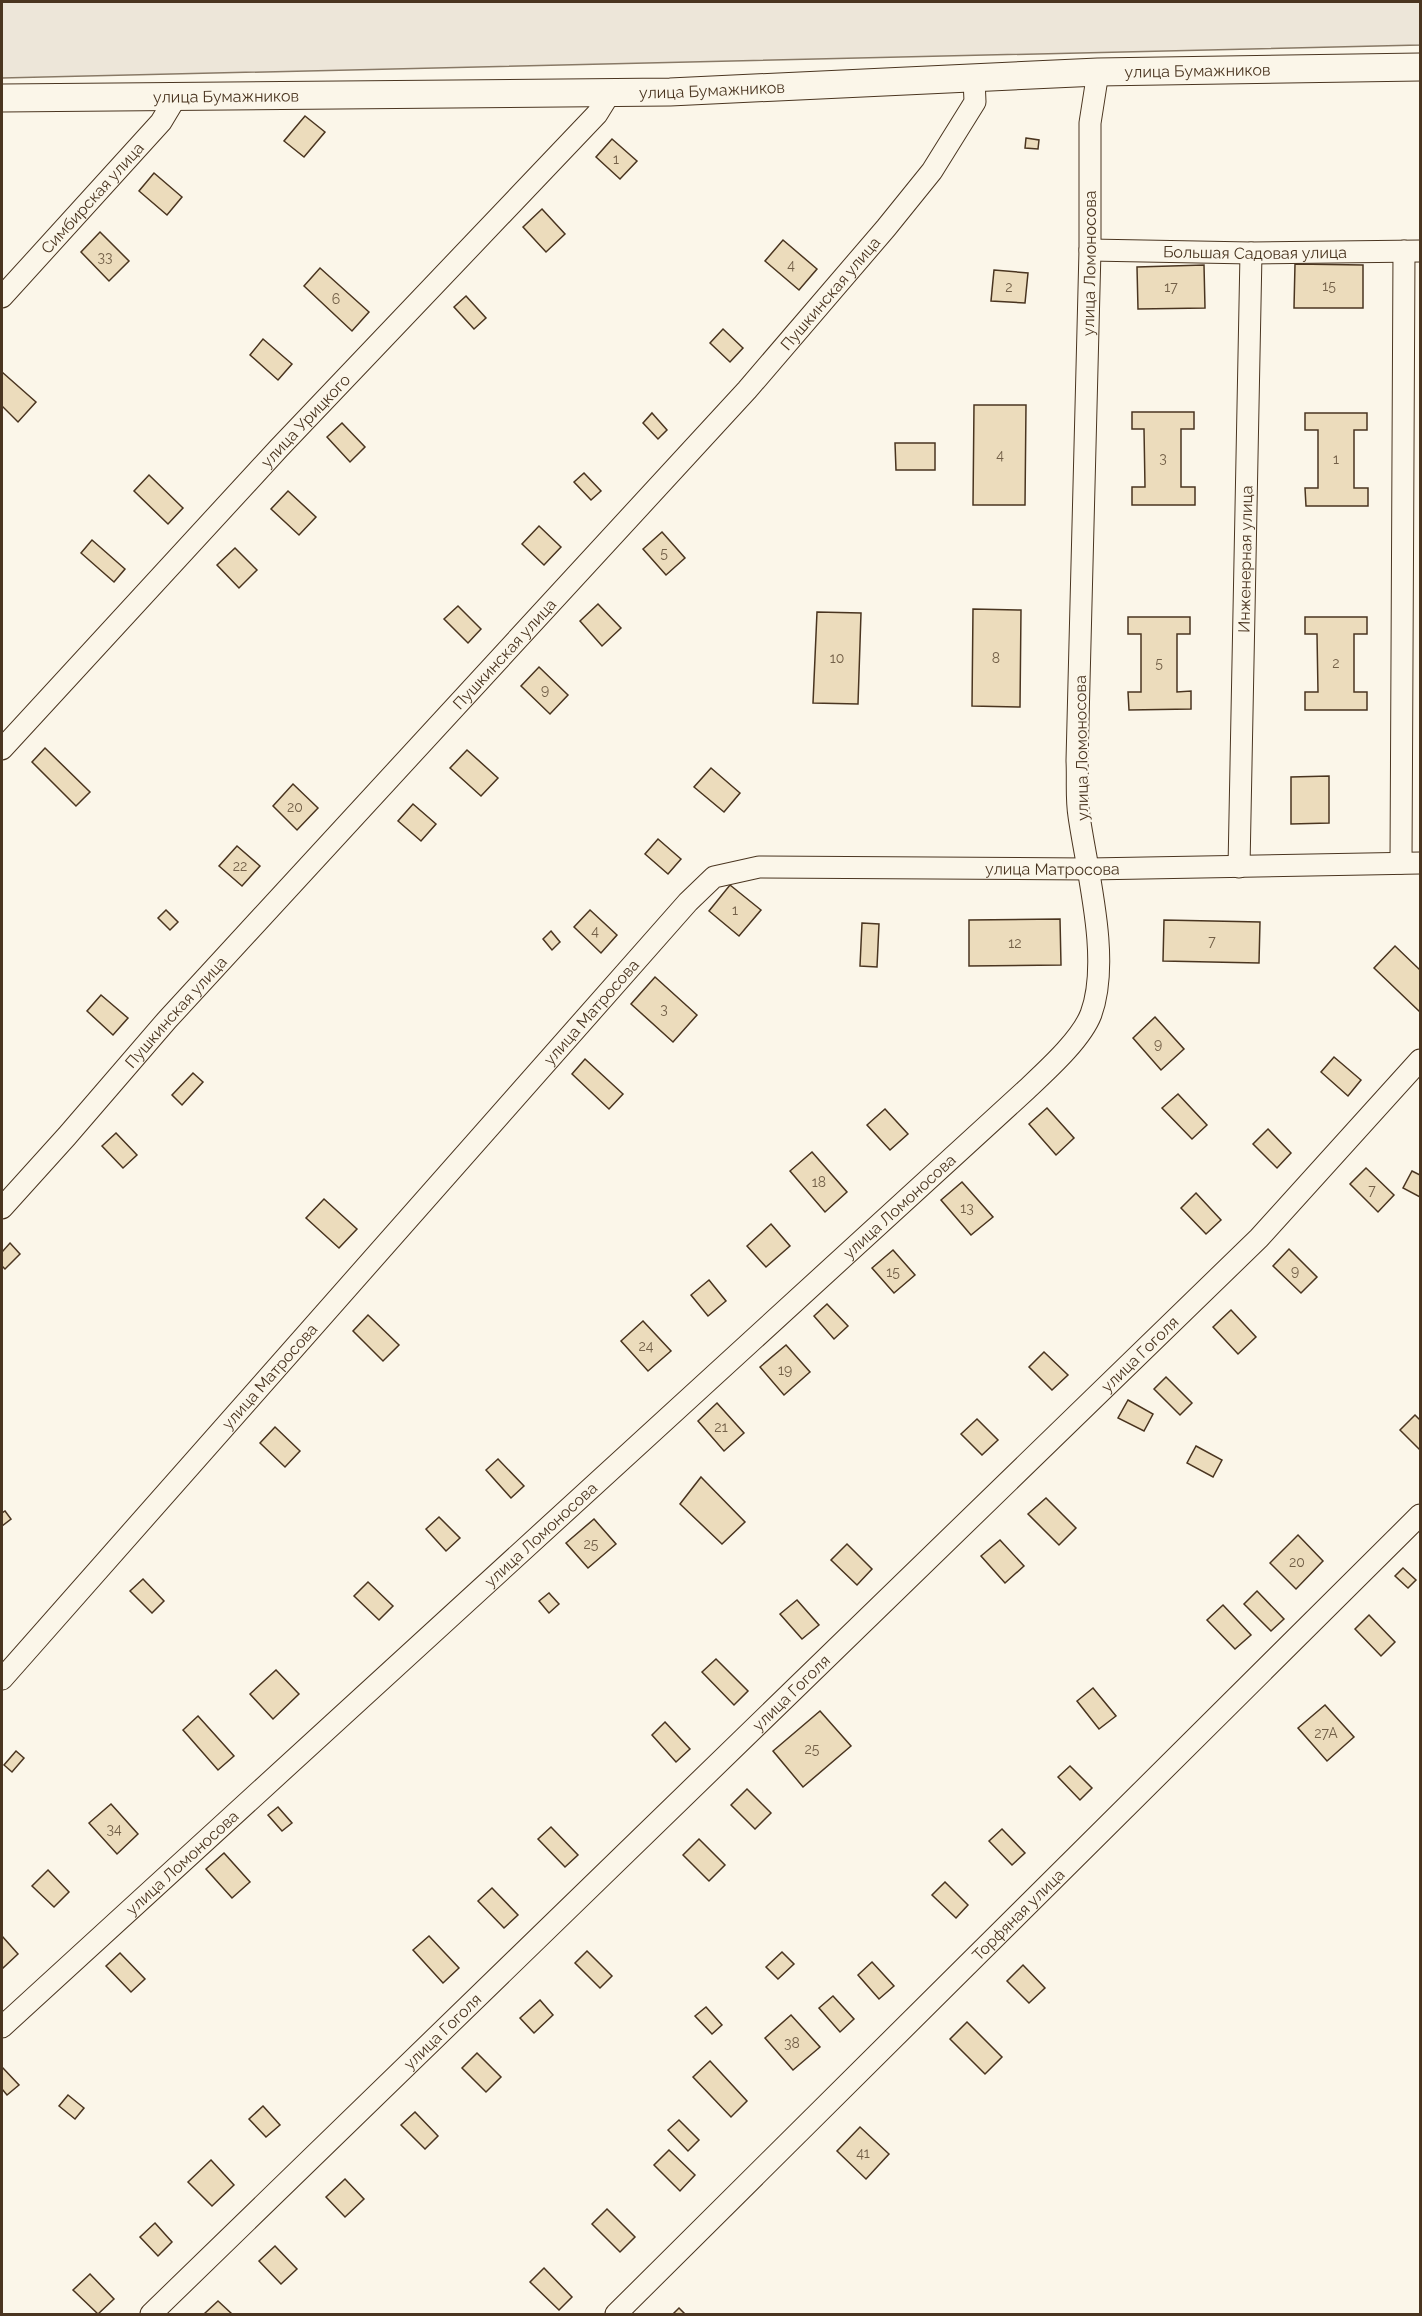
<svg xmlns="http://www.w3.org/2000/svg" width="1422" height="2316" font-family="Raleway,sans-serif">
	<rect width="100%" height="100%" fill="#fbf6e9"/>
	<polygon fill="#ede6d9" stroke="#887966" stroke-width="1.5" points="2,2 1420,2 1420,45 2,78"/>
	<g fill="#ecdcbc" stroke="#4a3520" stroke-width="1.5">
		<polygon points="305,116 325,132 304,157 284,141"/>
		<polygon points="1026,138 1039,140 1038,149 1025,148"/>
		<polygon points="612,139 637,161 620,179 596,157"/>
		<polygon points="154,173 182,197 167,215 139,191"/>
		<polygon points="542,209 565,234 546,252 523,227"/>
		<polygon points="100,232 129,261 109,281 81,252"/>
		<polygon points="783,240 817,269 799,290 765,261"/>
		<polygon points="1295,264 1363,265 1363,308 1294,308"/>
		<polygon points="1204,265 1205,308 1138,309 1137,267"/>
		<polygon points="320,268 369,312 352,331 304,286"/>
		<polygon points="994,270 1028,273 1025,303 991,301"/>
		<polygon points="466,296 486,318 474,329 454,307"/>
		<polygon points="723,329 743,348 730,362 710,343"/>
		<polygon points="263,339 292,364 278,380 250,355"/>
		<polygon points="2,372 36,402 18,422 2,406"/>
		<polygon points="974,405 1026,405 1025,505 973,505"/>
		<polygon points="1132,412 1194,412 1194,429 1181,429 1181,487 1195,487 1195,505 1132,505 1132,487 1145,487 1144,429 1132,429"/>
		<polygon points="652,413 667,430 658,439 643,423"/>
		<polygon points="1305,413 1367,413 1367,430 1354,430 1354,488 1368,488 1368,506 1306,506 1305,488 1318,488 1318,430 1305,430"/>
		<polygon points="342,423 365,447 350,462 327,437"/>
		<polygon points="895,443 935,443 935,470 896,470"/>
		<polygon points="584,473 601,491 591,500 574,482"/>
		<polygon points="149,475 183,508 168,524 134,491"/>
		<polygon points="288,491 316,517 299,535 271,509"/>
		<polygon points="539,526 561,547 544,565 522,544"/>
		<polygon points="662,532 685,558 666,575 643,549"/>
		<polygon points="92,540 125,569 114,582 81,553"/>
		<polygon points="235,548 257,570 239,588 217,565"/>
		<polygon points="598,604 621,628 602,646 580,621"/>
		<polygon points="458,606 481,629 468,643 444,619"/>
		<polygon points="973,609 1021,610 1020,707 972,706"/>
		<polygon points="817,612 861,613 858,704 813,703"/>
		<polygon points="1128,617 1190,617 1190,634 1177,634 1177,692 1191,691 1191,709 1129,710 1128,692 1141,692 1141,634 1128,634"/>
		<polygon points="1305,617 1367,617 1367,634 1354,634 1354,692 1367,692 1367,710 1305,710 1305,692 1318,692 1317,634 1305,634"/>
		<polygon points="539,667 568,695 550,714 521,686"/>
		<polygon points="45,748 90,792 76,806 32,762"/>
		<polygon points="467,750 498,778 481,796 450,768"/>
		<polygon points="711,768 740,793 724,812 694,787"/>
		<polygon points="1329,776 1329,823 1291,824 1291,777"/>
		<polygon points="293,784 318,808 297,830 273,806"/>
		<polygon points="413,804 436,824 421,841 398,821"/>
		<polygon points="658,839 681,859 668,874 645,854"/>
		<polygon points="237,846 260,866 242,886 219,866"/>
		<polygon points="730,885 761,910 739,936 709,911"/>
		<polygon points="166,910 178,922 170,930 158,918"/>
		<polygon points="590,910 617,935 601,953 574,927"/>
		<polygon points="1060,919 1061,965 969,966 969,920"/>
		<polygon points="1164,920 1260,922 1259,963 1163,961"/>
		<polygon points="862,923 879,924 877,967 860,966"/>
		<polygon points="551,931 560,942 552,950 543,939"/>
		<polygon points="1395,946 1420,970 1420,1012 1374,968"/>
		<polygon points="655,977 697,1015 673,1042 631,1004"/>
		<polygon points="101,995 128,1018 113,1035 87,1011"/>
		<polygon points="1155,1017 1184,1049 1161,1070 1133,1038"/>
		<polygon points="1334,1057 1361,1080 1348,1096 1321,1072"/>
		<polygon points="585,1059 623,1094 609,1109 572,1074"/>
		<polygon points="193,1073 203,1082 182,1105 172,1095"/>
		<polygon points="1178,1094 1207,1125 1192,1139 1162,1108"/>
		<polygon points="1047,1108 1074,1138 1056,1155 1029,1124"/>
		<polygon points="885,1109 908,1134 890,1150 867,1125"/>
		<polygon points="1268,1129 1291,1153 1277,1168 1253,1144"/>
		<polygon points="116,1133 137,1155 123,1168 102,1146"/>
		<polygon points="812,1152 847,1192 825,1212 790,1171"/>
		<polygon points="1366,1168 1394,1195 1378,1212 1350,1184"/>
		<polygon points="1412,1171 1420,1175 1420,1197 1403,1188"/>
		<polygon points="962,1182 993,1217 971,1235 941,1200"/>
		<polygon points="1196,1193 1221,1220 1206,1234 1181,1208"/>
		<polygon points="324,1199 357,1229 339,1248 306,1218"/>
		<polygon points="771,1224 790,1246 766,1267 747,1246"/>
		<polygon points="10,1243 20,1254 5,1269 2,1266 2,1252"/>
		<polygon points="1289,1249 1317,1277 1301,1293 1273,1266"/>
		<polygon points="893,1250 915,1275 894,1293 872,1268"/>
		<polygon points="709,1280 726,1301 708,1316 691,1295"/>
		<polygon points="827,1304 848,1326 834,1339 814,1316"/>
		<polygon points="1231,1310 1256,1337 1238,1354 1213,1327"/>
		<polygon points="368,1315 399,1345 383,1361 353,1331"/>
		<polygon points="643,1321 671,1351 648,1371 621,1341"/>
		<polygon points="786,1345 810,1372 784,1395 760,1367"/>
		<polygon points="1044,1352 1068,1375 1052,1390 1029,1367"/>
		<polygon points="1166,1377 1192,1403 1180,1415 1154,1389"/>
		<polygon points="1128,1400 1153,1414 1144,1431 1118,1418"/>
		<polygon points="717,1403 744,1433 724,1451 698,1421"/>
		<polygon points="1415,1415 1420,1420 1420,1450 1400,1430"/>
		<polygon points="977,1419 998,1440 982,1455 961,1434"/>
		<polygon points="275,1427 300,1451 285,1467 260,1443"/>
		<polygon points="1196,1446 1222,1460 1213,1477 1187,1463"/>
		<polygon points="498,1459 524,1486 511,1498 486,1470"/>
		<polygon points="701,1477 745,1522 722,1544 680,1504"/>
		<polygon points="1046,1498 1076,1528 1059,1545 1028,1514"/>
		<polygon points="5,1511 11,1519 2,1526 2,1513"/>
		<polygon points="439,1517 460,1538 446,1551 426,1529"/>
		<polygon points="594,1519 616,1544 588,1568 566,1543"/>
		<polygon points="1298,1535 1323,1561 1296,1589 1270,1563"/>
		<polygon points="1000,1540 1024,1566 1005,1583 981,1556"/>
		<polygon points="847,1544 872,1569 857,1585 831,1560"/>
		<polygon points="1403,1568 1416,1580 1408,1588 1395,1576"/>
		<polygon points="143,1579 164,1601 152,1613 130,1591"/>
		<polygon points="368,1582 393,1606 379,1620 354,1596"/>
		<polygon points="1257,1591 1284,1619 1271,1631 1244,1604"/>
		<polygon points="549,1593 559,1604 549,1613 539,1601"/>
		<polygon points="797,1600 819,1625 802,1639 780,1614"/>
		<polygon points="1223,1605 1251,1635 1235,1649 1207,1620"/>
		<polygon points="1369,1615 1395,1642 1381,1656 1355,1629"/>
		<polygon points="716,1659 748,1691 734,1705 702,1672"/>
		<polygon points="276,1670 299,1694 273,1719 250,1694"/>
		<polygon points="1093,1688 1116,1716 1099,1729 1077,1701"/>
		<polygon points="1325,1705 1354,1737 1327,1761 1298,1728"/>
		<polygon points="820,1711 851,1746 803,1787 773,1751"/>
		<polygon points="198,1716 234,1756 218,1770 183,1730"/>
		<polygon points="665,1722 690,1749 676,1762 652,1735"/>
		<polygon points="16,1751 24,1758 12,1772 4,1765"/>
		<polygon points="1070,1766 1092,1788 1080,1800 1058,1777"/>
		<polygon points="747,1789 771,1813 755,1829 731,1805"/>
		<polygon points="111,1804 138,1834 117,1854 89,1823"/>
		<polygon points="278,1807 292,1823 282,1831 268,1815"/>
		<polygon points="551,1827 578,1855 565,1867 538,1839"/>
		<polygon points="1002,1829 1025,1853 1012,1865 989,1841"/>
		<polygon points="699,1839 725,1865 709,1881 683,1855"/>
		<polygon points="224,1853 250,1882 232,1898 206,1869"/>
		<polygon points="48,1870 69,1892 54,1907 32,1886"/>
		<polygon points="945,1882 968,1905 956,1918 932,1895"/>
		<polygon points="492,1888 518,1915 504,1928 478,1901"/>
		<polygon points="2,1936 18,1954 3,1968 2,1966"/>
		<polygon points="429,1936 459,1968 443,1983 413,1950"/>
		<polygon points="587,1951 612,1976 600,1988 575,1963"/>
		<polygon points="782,1952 794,1964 778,1979 766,1967"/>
		<polygon points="120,1953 145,1979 131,1992 106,1966"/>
		<polygon points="872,1962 894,1986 879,1999 858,1975"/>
		<polygon points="1023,1965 1045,1988 1029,2003 1007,1981"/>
		<polygon points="833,1996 854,2019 840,2032 819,2008"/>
		<polygon points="540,2000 553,2015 534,2033 520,2018"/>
		<polygon points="706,2007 722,2025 712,2034 695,2016"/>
		<polygon points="791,2015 820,2047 793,2070 765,2038"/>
		<polygon points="967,2022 1002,2057 985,2074 950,2039"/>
		<polygon points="477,2053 501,2077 486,2092 462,2068"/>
		<polygon points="710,2061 747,2101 731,2117 693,2077"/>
		<polygon points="2,2067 19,2085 7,2095 2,2089"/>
		<polygon points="68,2095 84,2108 75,2119 59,2106"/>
		<polygon points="263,2106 280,2125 266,2137 249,2119"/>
		<polygon points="415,2112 438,2136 425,2149 401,2125"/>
		<polygon points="679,2120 699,2140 688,2151 668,2130"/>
		<polygon points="860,2127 889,2154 866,2179 837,2151"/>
		<polygon points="669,2150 695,2175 680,2191 654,2165"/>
		<polygon points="211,2160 234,2185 212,2206 188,2182"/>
		<polygon points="345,2179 364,2199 345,2217 326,2197"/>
		<polygon points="607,2209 635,2237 620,2252 592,2224"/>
		<polygon points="155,2223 172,2242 158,2256 140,2237"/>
		<polygon points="275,2246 297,2269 281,2284 259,2261"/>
		<polygon points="544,2268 572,2297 559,2310 530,2282"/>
		<polygon points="90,2274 114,2299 98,2314 73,2290"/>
		<polygon points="218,2301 232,2314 204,2314"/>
		<polygon points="679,2308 685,2314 673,2314"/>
	</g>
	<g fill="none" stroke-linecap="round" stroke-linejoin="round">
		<defs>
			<g id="minor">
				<path id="s1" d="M1090,250l161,3 169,-2"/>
				<path id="s2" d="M2,297l159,-175 15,-25"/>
				<path id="s3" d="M2,749l277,-301 318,-334 13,-21"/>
				<polyline points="1401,863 1404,251"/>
				<path id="s4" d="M1239,867l12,-614"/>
				<path id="s5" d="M2,1208l65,-72 100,-116 580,-630 139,-162 46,-57 43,-69 -1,-24"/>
				<path id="s6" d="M2,1679l686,-777 26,-25 45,-10 330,2 331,-6"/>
				<path id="s7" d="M2,2027l1024,-937c20,-19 55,-50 65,-76 20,-54 -4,-142 -12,-198 -3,-18 -1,-37 -2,-55l13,-511v-127l8,-51"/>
				<path id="s8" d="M151,2314l1108,-1076 161,-178"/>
				<path id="s9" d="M616,2314l804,-799"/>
			</g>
			<g id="tertiary">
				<path id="s10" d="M2,98l668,-6 428,-20 322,-5"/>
			</g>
		</defs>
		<use href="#minor" stroke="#4a3520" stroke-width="23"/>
		<use href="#tertiary" stroke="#4a3520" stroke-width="29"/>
		<use href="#minor" stroke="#fbf6e9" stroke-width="21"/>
		<use href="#tertiary" stroke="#fbf6e9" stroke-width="27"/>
	</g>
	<g text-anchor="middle" stroke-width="4.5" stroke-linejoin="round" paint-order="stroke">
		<g font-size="14" fill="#725f47">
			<text x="616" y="164">1</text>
			<text x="105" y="262">33</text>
			<text x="791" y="270">4</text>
			<text x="1329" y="291">15</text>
			<text x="1009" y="292">2</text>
			<text x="1171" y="292">17</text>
			<text x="336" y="304">6</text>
			<text x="1000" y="460">4</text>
			<text x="1163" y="463">3</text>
			<text x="1336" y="464">1</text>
			<text x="664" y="558">5</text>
			<text x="837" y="663">10</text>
			<text x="996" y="663">8</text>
			<text x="1159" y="668">5</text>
			<text x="1336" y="668">2</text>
			<text x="545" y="695">9</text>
			<text x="295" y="812">20</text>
			<text x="240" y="871">22</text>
			<text x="735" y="915">1</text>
			<text x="595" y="936">4</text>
			<text x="1212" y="946">7</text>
			<text x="1015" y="948">12</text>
			<text x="664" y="1014">3</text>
			<text x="1158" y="1049">9</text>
			<text x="819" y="1187">18</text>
			<text x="1372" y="1195">7</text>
			<text x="967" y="1213">13</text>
			<text x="1295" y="1276">9</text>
			<text x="893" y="1277">15</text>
			<text x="646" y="1351">24</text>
			<text x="785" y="1375">19</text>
			<text x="721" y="1432">21</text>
			<text x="591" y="1549">25</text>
			<text x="1297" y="1567">20</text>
			<text x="1326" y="1738">27А</text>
			<text x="812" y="1754">25</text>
			<text x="114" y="1834">34</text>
			<text x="792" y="2048">38</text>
			<text x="863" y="2158">41</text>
		</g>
		<g font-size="16" fill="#4a3520" stroke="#fbf6e9">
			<text dy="6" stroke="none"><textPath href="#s10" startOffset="1196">улица Бумажников</textPath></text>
			<text dy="6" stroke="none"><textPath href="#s10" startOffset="710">улица Бумажников</textPath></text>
			<text dy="6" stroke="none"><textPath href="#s10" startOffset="224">улица Бумажников</textPath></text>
			<text dy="6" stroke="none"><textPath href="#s2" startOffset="134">Симбирская улица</textPath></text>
			<text dy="6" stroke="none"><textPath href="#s1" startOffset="165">Большая Садовая улица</textPath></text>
			<text dy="6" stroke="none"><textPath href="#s7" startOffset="2242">улица Ломоносова</textPath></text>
			<text dy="6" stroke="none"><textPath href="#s5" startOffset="1234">Пушкинская улица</textPath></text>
			<text dy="6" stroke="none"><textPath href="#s3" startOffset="447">улица Урицкого</textPath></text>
			<text dy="6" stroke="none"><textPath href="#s4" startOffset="308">Инженерная улица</textPath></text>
			<text dy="6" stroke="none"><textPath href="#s5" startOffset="748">Пушкинская улица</textPath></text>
			<text transform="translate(1081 748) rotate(-91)" y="6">улица Ломоносова</text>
			<text dy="6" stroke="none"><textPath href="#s6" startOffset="1412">улица Матросова</textPath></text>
			<text dy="6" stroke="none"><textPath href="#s5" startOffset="262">Пушкинская улица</textPath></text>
			<text dy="6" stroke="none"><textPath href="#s6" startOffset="890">улица Матросова</textPath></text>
			<text dy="6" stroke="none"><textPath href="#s7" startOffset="1216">улица Ломоносова</textPath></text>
			<text dy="6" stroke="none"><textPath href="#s8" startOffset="1378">улица Гоголя</textPath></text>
			<text dy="6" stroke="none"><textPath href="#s6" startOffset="404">улица Матросова</textPath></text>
			<text dy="6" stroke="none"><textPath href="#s7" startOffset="730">улица Ломоносова</textPath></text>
			<text dy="6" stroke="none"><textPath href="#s8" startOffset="892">улица Гоголя</textPath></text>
			<text dy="6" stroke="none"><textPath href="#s7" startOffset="244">улица Ломоносова</textPath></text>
			<text dy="6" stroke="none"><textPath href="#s9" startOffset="567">Торфяная улица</textPath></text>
			<text dy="6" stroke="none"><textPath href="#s8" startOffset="406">улица Гоголя</textPath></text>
		</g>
	</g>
	<rect width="1422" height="2316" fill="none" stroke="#4a3520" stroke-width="6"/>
</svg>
